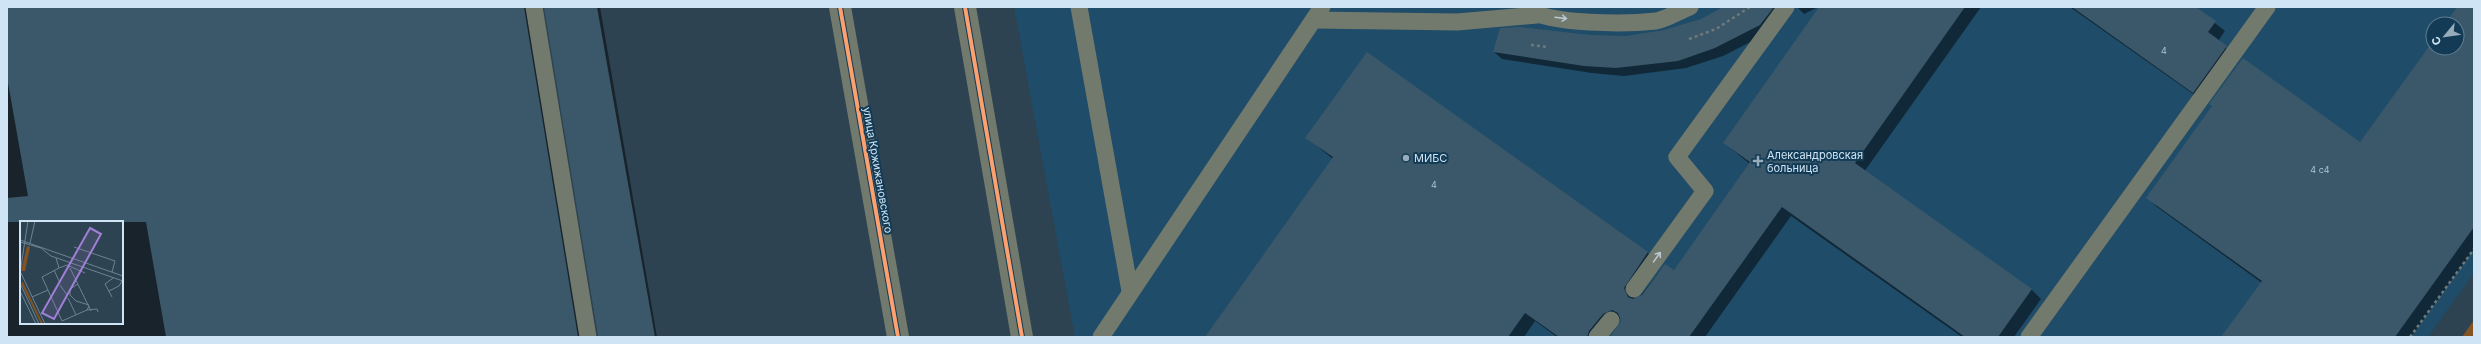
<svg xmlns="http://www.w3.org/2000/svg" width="2481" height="344" font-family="Inter,sans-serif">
	<rect width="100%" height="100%" fill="#2e4351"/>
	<path fill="#1f4c68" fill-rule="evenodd" d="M1014,7h1460v266l-46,64h-1353zM2433,24h24v24h-24z"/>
	<polygon fill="#845323" points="2474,320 2474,337 2462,337"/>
	<g fill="#0007" fill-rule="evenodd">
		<path d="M7,7h522l52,330h-574zM21,222h101v101h-101z"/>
		<polygon points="545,7 600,7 657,337 598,337"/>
		<polygon points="1745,7 1788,7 1768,33 1723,56 1686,68 1624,76 1592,73 1502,59 1494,52 1590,36 1626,37 1664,31"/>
		<polygon points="1797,7 1818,7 1804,14"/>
		<polygon points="1820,7 1981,7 1864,172 2032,290 2041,299 2014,337 1962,337 1791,216 1705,337 1611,337 1622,322 1621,319 1613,322 1602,337 1557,337 1535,321 1524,337 1207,337 1333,159 1307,138 1367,53 1648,253 1657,262 1633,297 1638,299 1665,265 1674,272 1750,164 1724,143"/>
		<polygon points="2070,7 2194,7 2225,31 2218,41 2235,56 2203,101"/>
		<polygon points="2458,7 2474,7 2474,249 2411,337 2223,337 2262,283 2157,207 2148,198 2360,143 2433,42 2433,48 2457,48 2457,24 2446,24"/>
	</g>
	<g fill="#3b586a">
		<polygon points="7,7 524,7 578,337 166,337 146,222 7,222 7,198 28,196 7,77"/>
		<polygon points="544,7 597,7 655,337 598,337"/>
		<polygon points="1723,7 1774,7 1760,25 1715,48 1678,61 1616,68 1584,66 1493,52 1500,28 1520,27 1590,35 1626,36 1664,30 1701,19"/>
		<polygon points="1819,7 1965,7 1855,163 2032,289 1998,337 1965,337 1782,207 1689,337 1610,337 1621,321 1618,313 1612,310 1603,314 1589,331 1587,337 1559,337 1525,313 1508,337 1205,337 1333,157 1305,138 1367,52 1648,252 1624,288 1628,297 1633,299 1642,295 1665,264 1674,270 1750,162 1723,143"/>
		<polygon points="2072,7 2196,7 2216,21 2208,32 2227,46 2193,93"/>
		<polygon points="2457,7 2474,7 2474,227 2395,337 2221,337 2262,281 2146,198 2212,106 2209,104 2243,58 2360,142 2433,41 2433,48 2457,48 2457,24 2445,24"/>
	</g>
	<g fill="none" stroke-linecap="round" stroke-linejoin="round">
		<g stroke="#6f7978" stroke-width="2.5" stroke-dasharray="3 3" stroke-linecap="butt">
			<polyline points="1689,39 1716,29 1750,7"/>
			<polyline points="1531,45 1548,47"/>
			<polyline points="2410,337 2474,249"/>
		</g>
		<g stroke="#72796d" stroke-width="17">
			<polyline points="534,7 588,337"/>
			<polyline points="1079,7 1130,291"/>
			<path d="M1528,9c22,16 100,15 128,12 11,-2 23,-10 34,-14"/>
			<polyline points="1314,20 1457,22 1537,15"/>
			<polyline points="1634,289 1705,191 1677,157 1786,7"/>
			<polyline points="1101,337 1322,7"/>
			<polyline points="1597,337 1611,320"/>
			<polyline points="2029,337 2267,7"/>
		</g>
		<g stroke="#72796d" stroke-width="22">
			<polyline points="840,7 898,337"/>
			<polyline points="965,7 1022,337"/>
		</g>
		<defs>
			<g id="cycleway">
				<polyline points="840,7 898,337"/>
				<polyline points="965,7 1022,337"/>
			</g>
		</defs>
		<use href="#cycleway" stroke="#133b55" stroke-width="6"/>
		<use href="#cycleway" stroke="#fca06f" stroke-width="4"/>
	</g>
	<defs><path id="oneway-shaft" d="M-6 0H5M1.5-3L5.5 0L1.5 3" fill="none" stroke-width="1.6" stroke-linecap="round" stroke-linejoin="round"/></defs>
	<g stroke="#b8c9d2">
		<use href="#oneway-shaft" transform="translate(1561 18) rotate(7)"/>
		<use href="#oneway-shaft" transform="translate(1657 257) rotate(-54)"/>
	</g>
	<g fill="#97acbb" stroke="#133b55" stroke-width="1.5">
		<circle cx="1406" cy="158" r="4"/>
		<path d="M1756 155h4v4h4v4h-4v4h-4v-4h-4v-4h4z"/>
	</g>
	<g text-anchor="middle" stroke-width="4" stroke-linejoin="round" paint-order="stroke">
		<g font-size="9" fill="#aac1d2">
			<text x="2164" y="54">4</text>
			<text x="2320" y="173">4 с4</text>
			<text x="1434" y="188">4</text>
		</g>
		<g font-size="11" fill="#cfe4f4" stroke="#133b55" text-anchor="start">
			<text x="1767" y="159">Александровская<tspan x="1767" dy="13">больница</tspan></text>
			<text x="1414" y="162">МИБС</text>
		</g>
		<g font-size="11" fill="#cfe4f4" stroke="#133b55">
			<text transform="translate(878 170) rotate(80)" y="4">улица Кржижановского</text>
		</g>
	</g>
	<g transform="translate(20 221)">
		<rect width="103" height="103" fill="#2e4351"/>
		<path d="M7,25l3,1 -5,24h-4zM3,61l20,42h-2l-20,-41z" fill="#845323"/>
		<path fill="none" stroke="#6e8392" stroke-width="1" d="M0,19l103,36M0,21l21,6 10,8 72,25M10,22l5,-22M54,26l41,14 -3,11M36,37l3,10 8,-3 18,8M39,47l-17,9 20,44 25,-11 2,-4M50,47l21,43M34,49l6,13M0,50l25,53M0,52l8,-52M0,62l19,41M58,63l-8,5v6l6,6 13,4M40,64l7,10M0,70l16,33M89,70l10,-5 3,-5M12,76l16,-7M92,76l-7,-13 8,-6M48,77l8,17M67,89l10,-1 1,3"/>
		<path fill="#a17fd7" fill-opacity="0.15" stroke="#a17fd7" stroke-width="2" d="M70,7l11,6 -47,85 -12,-6z"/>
		<rect width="103" height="103" fill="none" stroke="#cfe4f4" stroke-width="2"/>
	</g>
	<rect width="2481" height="344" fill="none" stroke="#cfe4f4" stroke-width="16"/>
	<g transform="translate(2445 36) rotate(241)"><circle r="19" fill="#133b55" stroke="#5e7f95"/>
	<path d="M0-3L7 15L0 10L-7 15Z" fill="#97acbb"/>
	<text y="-6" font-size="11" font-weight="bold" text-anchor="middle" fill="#cfe4f4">С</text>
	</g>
</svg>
